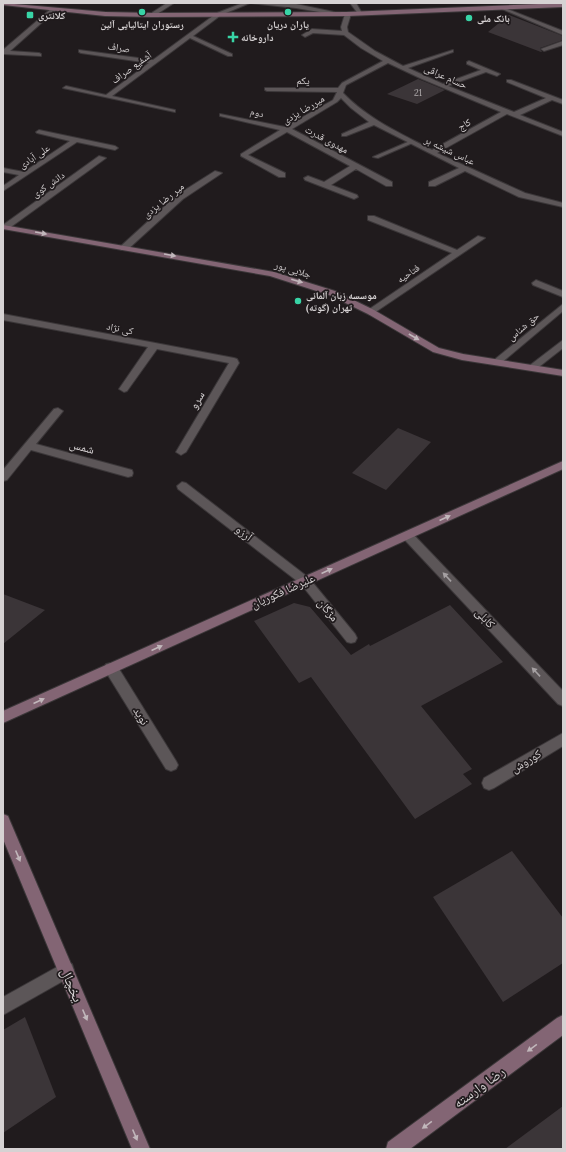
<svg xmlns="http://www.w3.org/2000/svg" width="566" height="1152" font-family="Lora,'Noto Naskh Arabic',serif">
	<rect width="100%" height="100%" fill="#201b1d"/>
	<g fill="#3b3538">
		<polygon points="509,15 563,36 563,40 540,48 540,49 542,52 541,52 488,32"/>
		<polygon points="418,79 445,90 417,104 387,94"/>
		<polygon points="398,428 431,442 386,490 352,473"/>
		<polygon points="3,594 45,610 3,644"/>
		<polygon points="294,603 310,607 351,655 369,644 370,646 450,605 503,662 421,706 472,769 463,774 472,784 415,819 311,677 299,683 254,621"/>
		<polygon points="512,851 563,918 563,963 503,1002 433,897"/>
		<polygon points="25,1017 56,1097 3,1133 3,1030"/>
		<polygon points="563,1106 563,1149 505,1149"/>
	</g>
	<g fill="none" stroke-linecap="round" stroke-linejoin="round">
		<defs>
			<polygon id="lane" points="410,141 415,142 378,158 373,157"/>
			<g id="street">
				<polygon points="167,3 174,3 154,16 150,16 150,14"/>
				<polygon points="243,3 296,4 334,12 331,14 296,8 250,3 221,15 193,36 232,54 232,56 228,56 190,38 112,96 175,110 175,112 63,88 66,86 106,95 149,63 81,53 79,52 79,50 153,60 217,13"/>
				<polygon points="350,3 356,3 363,15 359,15"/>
				<polygon points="502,7 563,31 563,35 502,9"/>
				<polygon points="52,8 57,9 10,51 39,53 41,54 41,56 3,54 3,50"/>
				<path d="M348,12l3,2 -4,13 1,5 27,19 28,15 50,-16v2l-45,16 35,16 38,-14 -14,-6v-2l2,-1 31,13 -3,2 -11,-4 -38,14 66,26 32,-14 -39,-16v-2h4l52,20v4l-11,-4 -32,15 43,17v4l-56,-22 -70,39 88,40 38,10v4l-44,-10 -54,-26 -30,15h-6v-4l30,-14 -85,-43 -28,11h-4v-2l27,-12 -18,-14 -10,-10 -4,4 -45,27 100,53v4h-6l-30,-17 -25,16 26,10 1,2 -4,2 -49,-19 -1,-2 4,-2 16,6 26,-16 -63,-34 -39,23 37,18v4h-6l-38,-21v-2l39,-24 -60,-14v-2l65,13 48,-27 4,-8 -70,-1 -2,-1v-2h73l4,-5 41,-22 -22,-13 -17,-13 -31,-2 -8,4 -3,-2 10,-6 30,2 -1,-4 4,-13zM388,63l34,16 79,33 -69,38c-32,-17 -64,-31 -89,-57l3,-8z"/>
				<polygon points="563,41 563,45 544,51 541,49"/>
				<polygon points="39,130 115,146 118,148 115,150 77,142 3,191 3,186 19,175 3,172 3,168 24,172 70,141 37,133 36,132"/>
				<polygon points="99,156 106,158 8,229 3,229 3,225"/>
				<polygon points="215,171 222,173 183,199 127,250 121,250 121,246 177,195"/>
				<polygon points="368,216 374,216 457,250 478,236 485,238 371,315 368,314 368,310 452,253 368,220"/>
				<polygon points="536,280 563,291 563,297 533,285 532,283"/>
				<polygon points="563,304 563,311 500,364 494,364 494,360"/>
				<polygon points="3,314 234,358 237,359 239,363 186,452 181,455 176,452 229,363 157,349 127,391 124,392 119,389 148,347 3,320"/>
				<polygon points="563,340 563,348 535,370 529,370 527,368 529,366"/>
				<polygon points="58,408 63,411 36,444 132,470 133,473 132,476 128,477 31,450 7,480 3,481 3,470 54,409"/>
				<polygon points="182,482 186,483 309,578 355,634 357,638 355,642 351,643 347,642 301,584 178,489 177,486"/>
				<polygon points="407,531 411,532 563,691 563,706 558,704 403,538 401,535"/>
				<polygon points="111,663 116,664 176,761 178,765 176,769 171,771 166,769 106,672 104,668 106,664"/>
				<polygon points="563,733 563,746 494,788 489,790 484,788 482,783 484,778"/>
				<polygon points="66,962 72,964 74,970 72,976 3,1015 3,997"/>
			</g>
			<g id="secondary">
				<polygon points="3,3 105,12 152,13 348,12 563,3 563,7 348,16 152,17 105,16 3,5"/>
				<polygon points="3,225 274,272 335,291 374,310 439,348 463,354 563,370 563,376 462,360 433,352 368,314 329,295 270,276 3,229"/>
				<polygon points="563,461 563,469 3,723 3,711"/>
				<polygon points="3,814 8,816 10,821 150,1149 132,1149 3,839"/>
				<polygon points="563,1015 563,1035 410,1149 386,1149 388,1142 557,1018"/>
			</g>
		</defs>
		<use href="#lane" stroke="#3b3739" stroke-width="2"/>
		<use href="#street" stroke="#3b3739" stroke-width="2"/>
		<use href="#secondary" stroke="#3b3739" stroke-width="2"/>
		<use href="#lane" fill="#5c5658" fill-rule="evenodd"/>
		<use href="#street" fill="#5c5658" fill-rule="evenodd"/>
		<use href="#secondary" fill="#836574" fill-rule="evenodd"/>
	</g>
	<defs><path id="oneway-solid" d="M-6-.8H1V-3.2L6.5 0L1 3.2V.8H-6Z"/></defs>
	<g fill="#c1b7bb">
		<use href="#oneway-solid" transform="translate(41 233) rotate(10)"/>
		<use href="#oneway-solid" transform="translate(170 255) rotate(10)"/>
		<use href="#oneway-solid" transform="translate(297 281) rotate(16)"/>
		<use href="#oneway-solid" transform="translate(414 337) rotate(30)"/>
		<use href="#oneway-solid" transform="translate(445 518) rotate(-24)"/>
		<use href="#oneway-solid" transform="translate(327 571) rotate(-24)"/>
		<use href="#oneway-solid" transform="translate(157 648) rotate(-24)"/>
		<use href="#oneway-solid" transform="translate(39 701) rotate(-24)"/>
		<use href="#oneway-solid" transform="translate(18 856) rotate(67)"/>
		<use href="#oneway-solid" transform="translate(85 1015) rotate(67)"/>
		<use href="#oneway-solid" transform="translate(532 1048) rotate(144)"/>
		<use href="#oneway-solid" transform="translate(427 1125) rotate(144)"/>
		<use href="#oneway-solid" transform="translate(135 1135) rotate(67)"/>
	</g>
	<g fill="#a5a0a2">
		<use href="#oneway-solid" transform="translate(447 577) rotate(-133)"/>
		<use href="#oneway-solid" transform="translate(536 672) rotate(-133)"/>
	</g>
	<g fill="#38d4a6" stroke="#201b1d" stroke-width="1.5">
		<circle cx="142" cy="12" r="4"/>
		<circle cx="288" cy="12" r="4"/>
		<rect x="26" y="11" width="8" height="8" rx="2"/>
		<circle cx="469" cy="18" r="4"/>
		<path d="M231 31h4v4h4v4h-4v4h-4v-4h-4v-4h4z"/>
		<circle cx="298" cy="301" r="4"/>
	</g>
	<g text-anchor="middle" stroke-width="3.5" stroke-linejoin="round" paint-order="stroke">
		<g font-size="9" fill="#afabac">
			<text x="418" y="96">21</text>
		</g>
		<g font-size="10" font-weight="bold" fill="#d6d2d3" stroke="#201b1d" text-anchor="start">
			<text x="38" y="19">کلانتری</text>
			<text x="477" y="22">بانک ملی</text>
			<text x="142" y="28" text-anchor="middle">رستوران ایتالیایی آلین</text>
			<text x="288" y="28" text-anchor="middle">یاران دریان</text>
			<text x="241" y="41">داروخانه</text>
			<text x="306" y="299">موسسه زبان آلمانی<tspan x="306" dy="12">تهران (گوته)</tspan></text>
		</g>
		<g font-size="10" fill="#d6d2d3" stroke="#201b1d">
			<text transform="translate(119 47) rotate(9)" y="4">صراف</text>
			<text transform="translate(131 67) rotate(-36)" y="4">آشفیع صراف</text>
			<text transform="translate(446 76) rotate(24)" y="4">حسام عراقی</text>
			<text transform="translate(303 80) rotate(1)" y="4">یکم</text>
			<text transform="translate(303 109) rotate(-31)" y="4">میررضا یزدی</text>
			<text transform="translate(257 112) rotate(13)" y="4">دوم</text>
			<text transform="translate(464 124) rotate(-29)" y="4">کاج</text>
			<text transform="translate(327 139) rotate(28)" y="4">مهدوی قدرت</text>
			<text transform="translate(450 150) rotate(25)" y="4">عباس شیشه بر</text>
			<text transform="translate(34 156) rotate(-34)" y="4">علی آبادی</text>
			<text transform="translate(48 184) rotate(-35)" y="4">دانش کوی</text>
			<text transform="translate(163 200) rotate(-39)" y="4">میر رضا یزدی</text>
			<text transform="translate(293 269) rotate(16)" y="4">جلایی پور</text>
			<text transform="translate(408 273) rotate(-34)" y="4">فتاحیه</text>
			<text transform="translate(523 326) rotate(-40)" y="4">حق شناس</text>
			<text transform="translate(120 328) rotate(11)" y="4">کی نژاد</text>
		</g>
		<g font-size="12" fill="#d6d2d3" stroke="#201b1d">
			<text transform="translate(197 400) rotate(-59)" y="4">سرو</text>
			<text transform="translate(82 447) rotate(15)" y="4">شمس</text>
			<text transform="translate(244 533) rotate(38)" y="4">آرزو</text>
			<text transform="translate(283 591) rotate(-24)" y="4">علیرضا فکوریان</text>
			<text transform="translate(328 610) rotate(51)" y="4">مژگان</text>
			<text transform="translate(485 618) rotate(47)" y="4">کابلی</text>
			<text transform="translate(141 716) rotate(58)" y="4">نوید</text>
			<text transform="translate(526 761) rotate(-31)" y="4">کوروش</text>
		</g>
		<g font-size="14" fill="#d6d2d3" stroke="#201b1d">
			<text transform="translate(72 985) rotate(67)" y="5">یخچال</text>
			<text transform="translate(479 1087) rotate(-36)" y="5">رضا وارسته</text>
		</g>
	</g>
	<rect width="566" height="1152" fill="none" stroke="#d6d2d3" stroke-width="8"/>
</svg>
